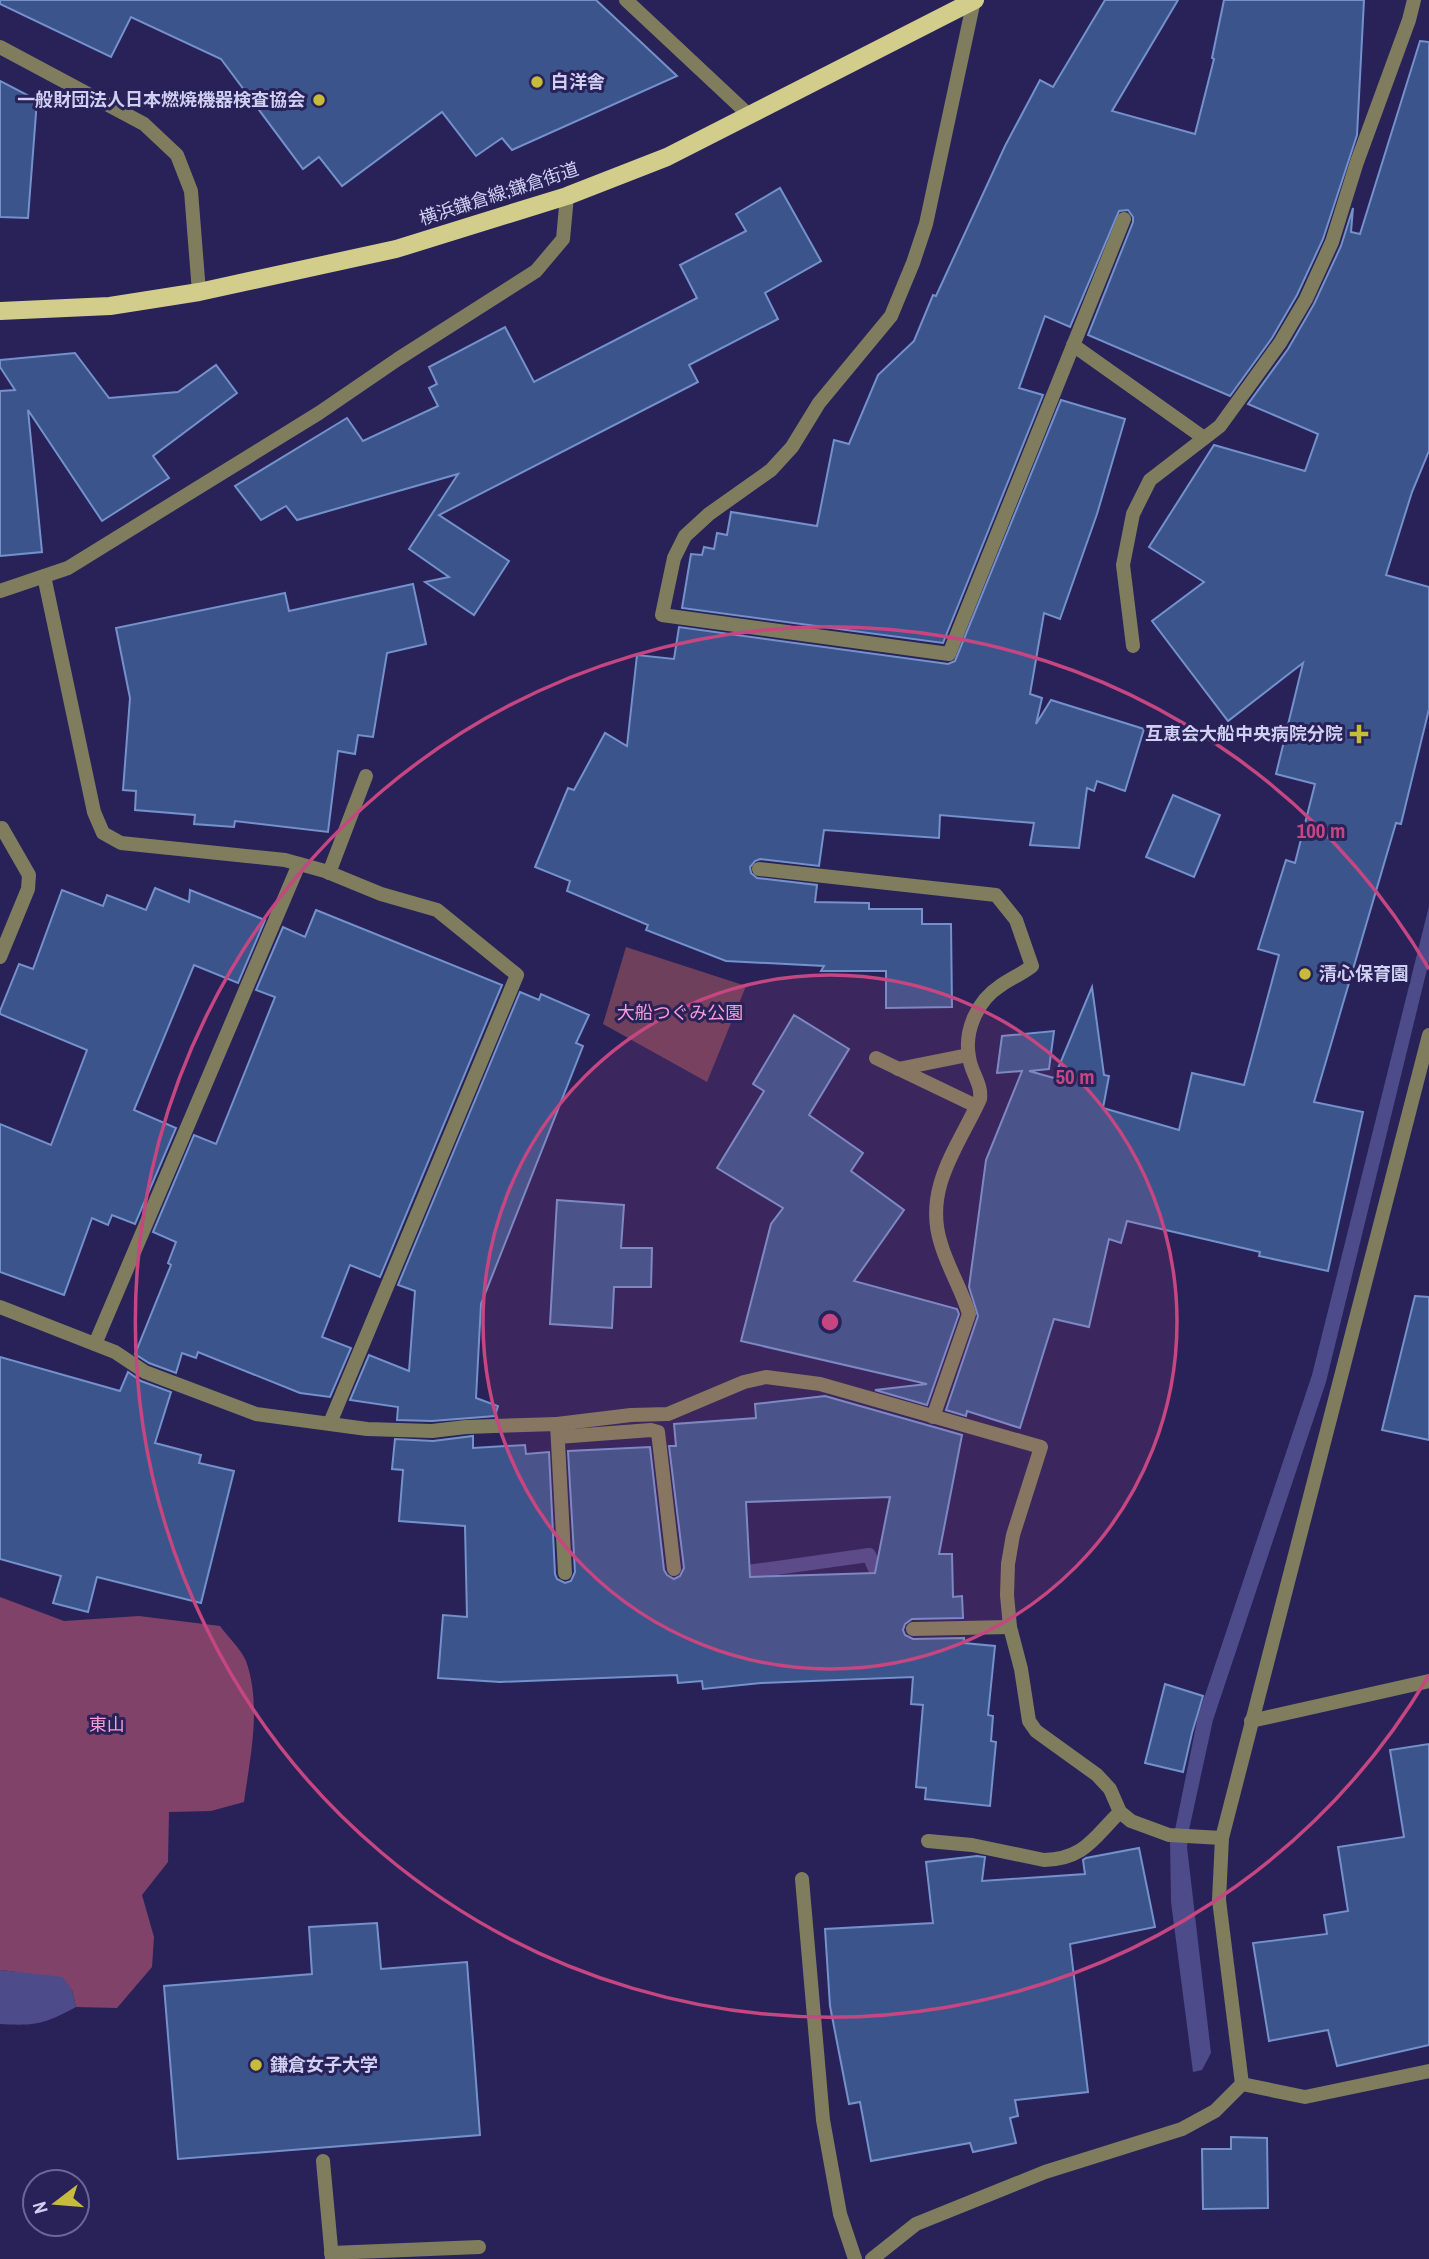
<svg xmlns="http://www.w3.org/2000/svg" width="1429" height="2259" font-family="'Archivo Narrow','Noto Sans JP',sans-serif">
	<rect width="100%" height="100%" fill="#282259"/>
	<polygon fill="#6e405c" points="626,947 746,986 707,1082 603,1024"/>
	<path fill="#814269" d="M0,1597l64,24 75,-5 81,10c8,11 21,23 26,35 16,45 4,96 -2,141l-33,9 -42,1 -1,50 -26,33 12,42 -2,30 -35,41 -41,-1 -4,-17 -56,-18 -16,-2z"/>
	<g fill="#4e4b8a">
		<polygon points="1429,906 1429,961 1326,1382 1213,1720 1189,1830 1187,1847 1211,2053 1202,2070 1193,2072 1171,1902 1170,1841 1175,1830 1198,1716 1312,1375"/>
		<path d="M0,1970l63,7 9,13 4,17c-32,17 -39,19 -76,17z"/>
	</g>
	<g fill="none" stroke-linecap="round" stroke-linejoin="round">
		<polyline stroke="#4e4b8a" stroke-width="14" points="733,1574 869,1555 883,1588"/>
	</g>
	<g fill="#3b558c" stroke="#7491cc" stroke-width="2" fill-rule="evenodd">
		<polygon points="0,0 596,0 677,76 512,150 502,138 476,156 442,112 342,186 319,157 303,169 221,59 131,17 111,57 0,4"/>
		<polygon points="1105,0 1178,0 1112,111 1195,134 1214,59 1212,58 1224,0 1364,0 1357,135 1323,239 1297,295 1272,338 1230,396 1088,335 1133,222 1133,217 1128,210 1119,211 1070,327 1045,316 1019,388 1043,395 943,643 682,608 691,554 702,555 704,547 714,549 717,533 727,535 731,512 817,526 834,440 849,444 878,375 914,341 933,295 936,296 1005,146 1040,80 1053,87"/>
		<polygon points="1420,41 1429,42 1429,451 1412,492 1386,575 1429,587 1429,709 1401,824 1396,823 1314,1102 1363,1112 1328,1271 1259,1256 1260,1252 1127,1221 1121,1243 1109,1239 1089,1327 1054,1319 1020,1428 967,1411 966,1416 946,1410 978,1316 969,1287 986,1160 1022,1071 997,1073 1002,1036 1054,1031 1049,1069 1029,1071 1054,1078 1092,987 1104,1075 1109,1076 1103,1108 1179,1130 1192,1073 1244,1085 1279,955 1258,949 1286,860 1295,863 1315,784 1276,774 1303,663 1228,721 1152,621 1204,582 1149,547 1214,445 1305,471 1318,434 1248,404 1288,349 1314,304 1341,246 1353,208 1351,232 1360,234"/>
		<polygon points="0,81 37,100 28,218 0,217"/>
		<polygon points="780,188 821,261 765,293 778,319 689,365 698,382 439,515 509,561 474,615 425,582 449,577 409,549 458,474 297,520 286,506 261,520 235,486 347,418 363,441 438,406 429,388 437,384 429,367 505,327 534,382 697,298 680,265 746,231 736,214"/>
		<polygon points="75,353 109,398 178,392 216,365 237,393 153,456 169,478 102,521 28,410 42,552 0,556 0,391 15,390 0,367 0,360"/>
		<polygon points="1061,400 1125,419 1097,514 1060,619 1044,613 1030,694 1042,698 1036,724 1051,700 1144,729 1125,791 1097,781 1094,791 1087,788 1079,848 1030,845 1034,823 940,815 939,838 824,830 819,866 760,859 755,861 750,867 751,873 757,878 817,885 815,902 869,903 869,909 922,909 922,924 951,924 952,1007 886,1008 886,971 821,971 824,966 726,961 646,930 648,925 567,891 570,881 535,867 568,788 574,790 605,733 627,746 637,655 674,659 679,627 948,664 955,661"/>
		<polygon points="413,584 426,644 387,653 373,737 358,735 355,754 338,751 328,832 235,821 234,827 194,824 195,815 135,810 136,791 123,790 130,698 116,628 285,593 289,611"/>
		<polygon points="1173,795 1220,815 1194,877 1146,857"/>
		<polygon points="155,888 189,902 190,890 265,920 238,983 194,965 134,1110 176,1128 135,1224 112,1215 108,1225 92,1218 64,1295 0,1272 0,1124 51,1145 87,1050 0,1014 0,1011 19,964 33,969 62,890 103,906 107,895 146,910"/>
		<polygon points="316,910 502,985 380,1277 350,1265 322,1337 351,1348 330,1397 300,1393 198,1352 196,1358 182,1353 176,1373 149,1363 135,1354 171,1265 168,1263 176,1242 153,1232 194,1135 216,1144 275,997 256,990 283,927 305,937"/>
		<polygon points="520,992 539,1000 541,994 589,1015 576,1043 583,1046 481,1304 476,1398 498,1406 495,1416 432,1421 397,1420 398,1407 350,1400 369,1355 409,1371 415,1291 398,1285"/>
		<polygon points="794,1015 849,1049 809,1115 863,1153 851,1171 904,1210 854,1281 957,1309 959,1314 927,1405 875,1390 927,1384 741,1341 771,1224 783,1208 717,1168 764,1091 753,1084"/>
		<polygon points="557,1200 624,1205 621,1248 652,1248 651,1287 614,1287 612,1328 550,1324"/>
		<polygon points="1415,1296 1429,1297 1429,1440 1382,1430"/>
		<polygon points="0,1357 120,1391 128,1372 141,1381 171,1392 155,1443 201,1455 199,1463 234,1471 201,1603 97,1577 88,1612 53,1603 61,1576 0,1559"/>
		<path d="M825,1396l137,39 -23,119h13l1,43 9,-1 1,22 -51,1 -7,5 -2,6 2,5 8,4 51,-1v5l31,3 -7,69 5,1 -2,25 5,1 -6,64 -65,-7 1,-11 -10,-1 7,-82 -12,-1 2,-27 -152,6 -58,6 -1,-8 -24,2 -1,-8 -177,7 -62,-4 5,-63 24,2 -2,-91 -66,-5 4,-51 -11,-1 3,-30 38,2 40,-5v12l52,-3 1,9 23,-2 6,122 2,5 8,4 6,-2 4,-9 -7,-121 82,-4 14,123 3,5 7,4 6,-3 4,-8 -15,-122h7l-2,-22 82,-6 -1,-14zM890,1497l-15,76 -125,4 -4,-75z"/>
		<polygon points="1165,1684 1203,1696 1192,1733 1183,1772 1145,1763"/>
		<polygon points="1429,1744 1429,2045 1337,2066 1328,2030 1269,2041 1253,1943 1327,1934 1324,1915 1348,1911 1338,1847 1404,1837 1390,1750"/>
		<polygon points="1139,1848 1155,1927 1070,1944 1088,2092 1015,2100 1018,2116 1010,2118 1016,2143 973,2152 970,2143 871,2161 860,2102 849,2104 830,2006 825,1929 933,1923 926,1862 977,1856 985,1857 982,1881 1085,1874 1083,1860 1086,1858"/>
		<polygon points="377,1923 381,1969 467,1962 480,2135 178,2159 164,1986 312,1974 309,1927"/>
		<polygon points="1231,2137 1267,2138 1268,2208 1203,2209 1202,2149 1231,2149"/>
	</g>
	<g fill="none" stroke-linecap="round" stroke-linejoin="round">
		<g stroke="#7f7d5d" stroke-width="14">
			<polyline points="626,0 750,116"/>
			<polyline points="974,0 926,224 913,263 891,316 819,403 792,447 771,470 709,514 685,536 674,558 662,615 949,654 1124,219"/>
			<polyline points="1073,345 1204,438"/>
			<polyline points="1133,646 1123,565 1133,514 1150,480 1220,426 1280,343 1306,299 1332,242 1357,162 1409,20 1414,0"/>
			<path d="M759,869l237,26 20,25 16,46c-10,8 -21,12 -32,20 -23,15 -36,45 -31,71 2,16 13,26 11,42 -22,48 -57,90 -39,145 7,24 21,46 28,70l-36,103"/>
			<polyline points="329,873 366,776"/>
			<polyline points="876,1058 976,1106"/>
			<polyline points="898,1069 968,1055"/>
			<polyline points="558,1437 651,1430 658,1432 674,1569"/>
			<polyline points="565,1573 557,1424 631,1415 668,1414 744,1382 766,1377 820,1384 1041,1447 1013,1535 1008,1564 1007,1595 1010,1627 1021,1669 1029,1721 1036,1731 1097,1775 1110,1789 1120,1812 1131,1821 1169,1835 1222,1838"/>
			<polyline points="913,1629 1010,1627"/>
			<path d="M928,1841l44,4 72,15c41,-1 50,-23 76,-48"/>
		</g>
		<g stroke="#7f7d5d" stroke-width="14">
			<polyline points="323,2161 332,2259"/>
			<polyline points="331,2253 479,2247"/>
		</g>
		<g stroke="#7f7d5d" stroke-width="14">
			<polyline points="0,47 144,124 177,155 191,191 199,292"/>
			<polyline points="44,576 94,812 103,833 121,843 285,860 325,871 381,894 437,910 517,975 330,1423"/>
			<polyline points="0,591 68,568 319,413 398,359 536,271 563,239 567,196"/>
			<polyline points="0,829 2,828 29,875 28,889 0,957"/>
			<polyline points="0,1307 115,1352 145,1372 256,1414 367,1429 432,1431 466,1427 557,1424"/>
			<polyline points="95,1344 299,864"/>
			<polyline points="1251,1721 1429,1681"/>
			<polyline points="802,1879 823,2120 840,2214 855,2259"/>
			<polyline points="1242,2084 1305,2097 1429,2071"/>
		</g>
		<polyline stroke="#7f7d5d" stroke-width="14" points="872,2259 916,2224 1045,2172 1182,2129 1215,2111 1242,2084 1219,1900 1222,1838 1429,1035"/>
		<polyline stroke="#d3cd8c" stroke-width="18" points="0,311 110,306 199,292 396,249 567,196 667,157 975,0"/>
	</g>
	<circle cx="830" cy="1322" r="347" fill="#c54680" fill-opacity=".12"/>
	<g fill="none" stroke="#c54680" stroke-width="3.5">
		<circle cx="830" cy="1322" r="347"/>
		<path d="M1429 1675A695 695 0 1 1 1429 969"/>
	</g>
	<g fill="#c7bb3b" stroke="#282259" stroke-width="2.5">
		<circle cx="537" cy="82" r="7"/>
		<circle cx="319" cy="100" r="7"/>
		<path d="M1355.5 723.5h7v7h7v7h-7v7h-7v-7h-7v-7h7z"/>
		<circle cx="1305" cy="974" r="7"/>
		<circle cx="256" cy="2065" r="7"/>
	</g>
	<g text-anchor="middle" stroke-width="6" stroke-linejoin="round" paint-order="stroke">
		<g font-size="18" font-weight="bold" fill="#cecff1" stroke="#282259" text-anchor="start">
			<text x="551" y="88">白洋舎</text>
			<text x="305" y="106" text-anchor="end">一般財団法人日本燃焼機器検査協会</text>
			<text x="1343" y="740" text-anchor="end">互恵会大船中央病院分院</text>
			<text x="1319" y="980">清心保育園</text>
			<text x="270" y="2071">鎌倉女子大学</text>
		</g>
		<g font-size="18" fill="#cecff1" stroke="#282259">
			<text transform="translate(499 194) rotate(-18)" y="6">横浜鎌倉線;鎌倉街道</text>
		</g>
		<g font-size="18" fill="#f99cd4" stroke="#282259">
			<text x="680" y="1019">大船つぐみ公園</text>
			<text x="107" y="1731">東山</text>
		</g>
	</g>
	<circle cx="830" cy="1322" r="10" fill="#c54680" stroke="#282259" stroke-width="3.5"/>
	<g font-size="21" text-anchor="middle" font-weight="bold" fill="#c54680" stroke="#282259" stroke-width="6" stroke-linejoin="round" paint-order="stroke">
		<text x="1321" y="838">100 m</text>
		<text x="1075" y="1084">50 m</text>
	</g>
	<g transform="translate(56 2203) rotate(254)"><circle r="33" fill="#282259" stroke="#6a6796" stroke-width="2"/>
	<path d="M0-5L12 26L0 18L-12 26Z" fill="#c7bb3b"/>
	<text y="-10" font-size="19" font-weight="bold" text-anchor="middle" fill="#cecff1">N</text>
	</g>
</svg>
